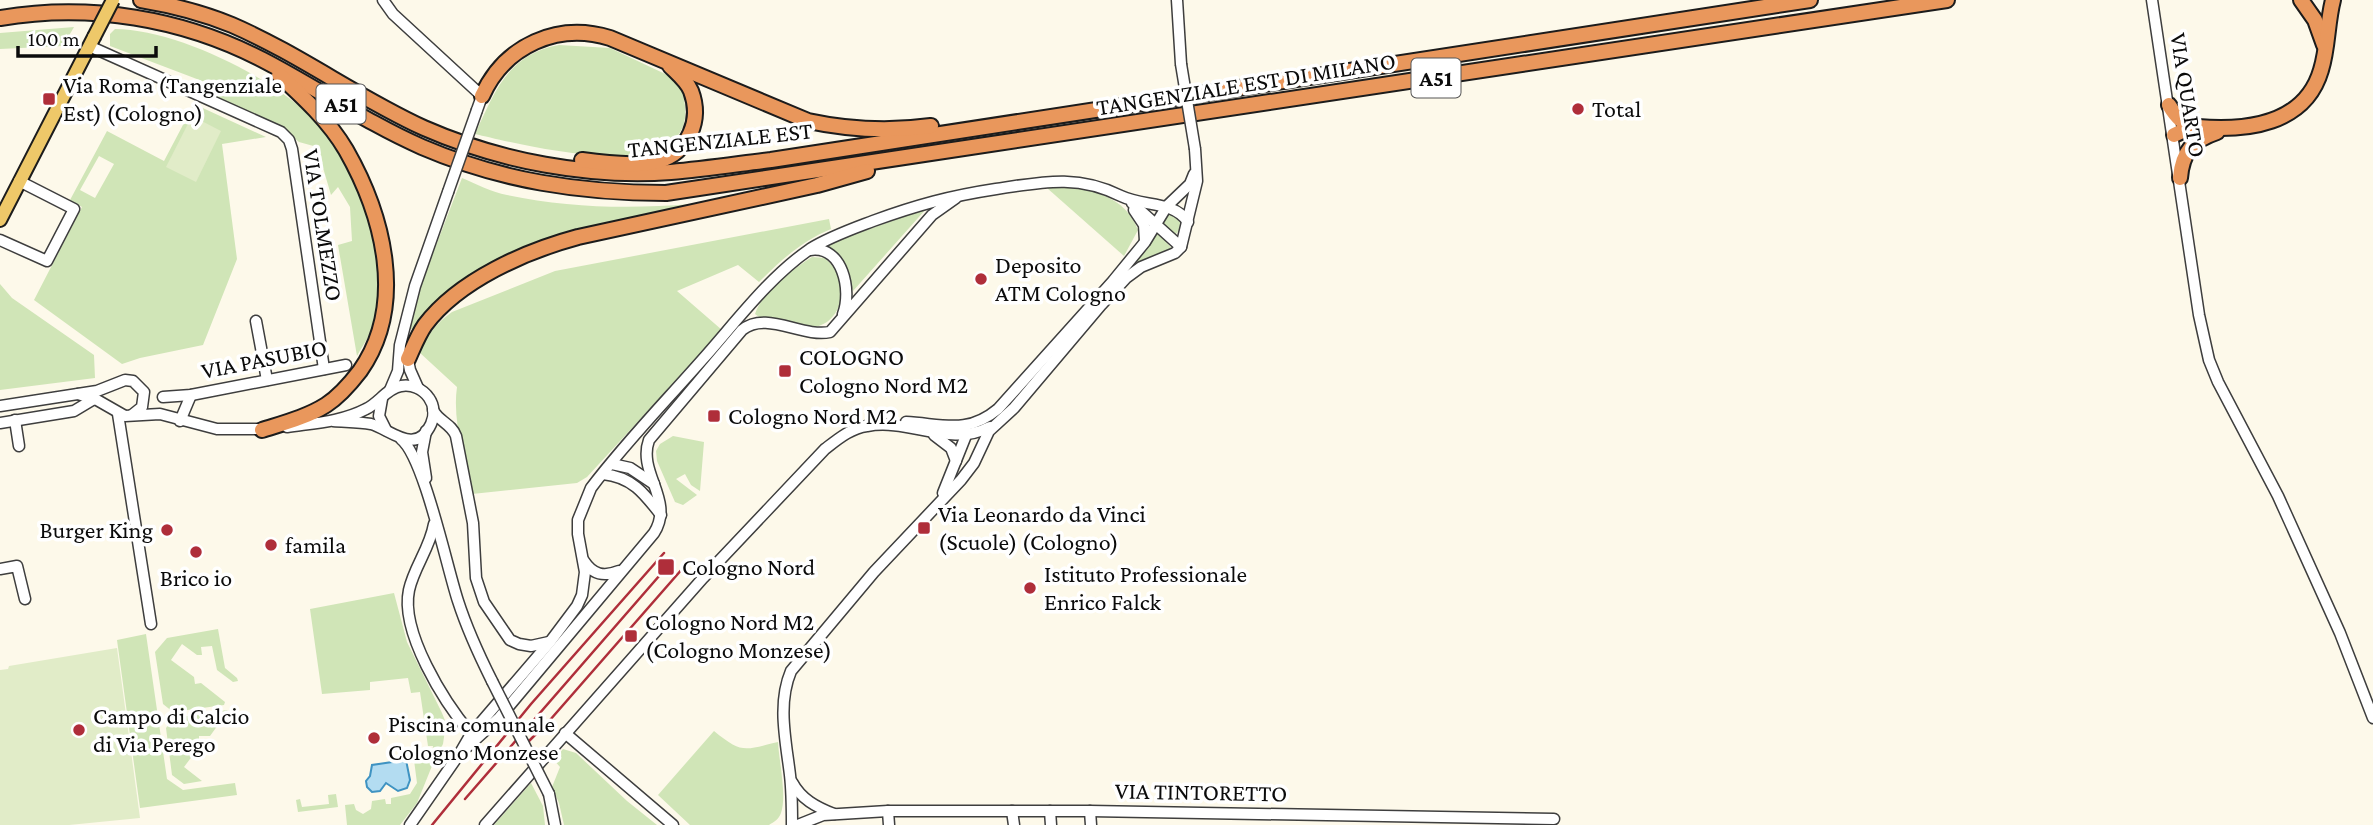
<svg xmlns="http://www.w3.org/2000/svg" width="2373" height="825" font-family="'Crimson Pro',serif">
	<rect width="100%" height="100%" fill="#fdf9ea"/>
	<g fill="#d0e5b7" fill-rule="evenodd">
		<polygon points="74,27 63,46 0,49 0,33"/>
		<path d="M115,29c58,0 151,45 193,85 22,21 48,59 59,88 6,14 6,32 9,47 3,21 7,43 3,64 -4,15 -15,30 -22,43l-19,-111 14,-4 -2,-34 -12,-20 -7,8 -14,-48 -18,-5 -20,-16 -63,-29 -6,-13 -100,-38v-12z"/>
		<path d="M559,45l51,3 68,32c48,118 -151,66 -203,54 20,-43 33,-80 84,-89z"/>
		<path d="M194,104l72,33 -44,7 15,115 -34,86 -63,13 -18,6 -88,-64 48,-93 -12,-7 37,-69 57,30zM99,156l15,8 -19,34 -15,-8z"/>
		<path d="M462,178c14,6 30,14 45,17 60,13 124,14 184,9 -46,13 -95,20 -141,33 -49,14 -106,52 -137,92h-3l10,-42z"/>
		<path d="M1059,186c33,3 66,10 79,44l-14,26 -77,-68z"/>
		<polygon points="926,209 853,291 841,258 827,244"/>
		<polygon points="1168,213 1181,219 1183,225 1176,234 1169,234 1162,225"/>
		<path d="M829,219l2,10c-29,12 -50,31 -72,53l-21,-17 -61,26 45,39 -135,147 -10,6 -105,11c-7,-34 -20,-73 -15,-107l-38,-35c9,-17 17,-29 33,-40l103,-41z"/>
		<polygon points="1158,232 1173,250 1154,255 1134,268 1131,265"/>
		<path d="M812,257l13,1c5,5 11,10 14,17 8,20 -1,48 -24,52 -12,3 -39,-5 -53,-8l-7,-5c8,-24 37,-44 57,-57z"/>
		<polygon points="0,284 12,298 94,355 95,378 0,390"/>
		<polygon points="673,436 704,442 700,491 691,485 685,474 676,479 697,495 683,505 675,502 657,461 656,451 660,444"/>
		<polygon points="394,593 407,642 442,713 446,723 443,744 434,761 417,803 400,825 347,825 345,805 354,804 356,810 363,814 371,809 372,801 385,799 386,804 391,804 391,798 410,794 417,783 414,760 432,754 433,746 428,746 420,692 411,693 408,678 370,682 370,690 322,694 310,609"/>
		<polygon points="218,629 225,668 237,678 238,681 233,682 217,670 212,646 201,647 202,655 197,655 182,644 171,660 194,677 195,684 201,683 225,702 224,705 173,712 163,704 155,652 167,638"/>
		<polygon points="146,634 167,779 183,790 235,783 237,795 140,808 117,640"/>
		<polygon points="227,710 228,711 210,736 199,736 199,747 184,767 202,781 184,784 172,775 166,728 174,718"/>
		<path d="M714,731c28,23 30,19 64,11 1,19 9,54 3,71 -2,6 -7,9 -12,12h-79l-32,-30z"/>
		<polygon points="563,749 576,753 627,801 657,825 564,825 559,803 552,787 560,767 554,760"/>
		<polygon points="531,783 543,806 545,825 494,825"/>
		<polygon points="336,794 338,807 298,812 296,800 300,799 302,807 329,804 328,795"/>
	</g>
	<g fill="#e1ecc8">
		<polygon points="192,116 221,131 196,182 166,167"/>
		<polygon points="117,648 140,818 69,825 0,825 0,670 8,669 9,666"/>
	</g>
	<polygon fill="#b3dcf1" stroke="#3f93c2" stroke-width="2" points="406,760 410,780 407,788 398,791 386,783 380,791 372,792 367,787 366,781 370,776 372,765"/>
	<g fill="none" stroke-linecap="round" stroke-linejoin="round">
		<defs>
			<g id="minor">
				<polyline points="383,0 393,14 482,96 477,110"/>
				<polyline points="1177,0 1181,64"/>
				<polyline points="2152,0 2199,315 2209,360 2218,382 2278,496 2340,633 2373,718"/>
				<polyline points="89,46 281,132 289,140 292,149 324,369"/>
				<polyline points="1132,203 1181,247"/>
				<polyline points="1134,210 1144,225 1145,241"/>
				<polyline points="0,240 47,261 74,209 19,181"/>
				<path d="M810,250c33,-5 42,41 33,64"/>
				<polyline points="256,321 267,380"/>
				<polyline points="407,355 410,370 418,388"/>
				<polyline points="390,390 398,371 400,345 415,286 448,192"/>
				<polyline points="78,394 97,400 125,416 160,414 217,429 269,429"/>
				<polyline points="163,397 191,395 346,365"/>
				<polyline points="382,399 379,416 386,430"/>
				<polyline points="0,406 97,391 125,380 133,381 144,392 142,407 132,415"/>
				<path d="M433,410c5,11 19,14 23,26l17,87 3,55 8,24 26,38 9,4 12,2 18,-4"/>
				<polyline points="118,414 151,624"/>
				<polyline points="15,420 19,446"/>
				<polyline points="180,421 191,395"/>
				<path d="M906,422c37,2 61,13 92,-13l115,-128 32,-39 22,-36 23,-22 4,-10"/>
				<polyline points="0,423 74,411 94,399"/>
				<path d="M287,427c27,-4 54,-5 79,-18 13,-6 21,-21 35,-23 11,-2 22,3 28,12 5,7 6,17 2,26 -15,33 -41,5 -60,0 -12,-2 -25,-2 -38,-3"/>
				<polyline points="426,431 422,452 426,478"/>
				<polyline points="934,435 951,448 956,461"/>
				<path d="M401,439c23,18 46,129 57,162 9,28 21,54 34,80"/>
				<polyline points="612,464 630,468 654,484"/>
				<path d="M603,474c29,3 41,19 58,41"/>
				<polyline points="943,493 967,433"/>
				<path d="M434,524c-4,24 -20,43 -25,66 -9,42 35,112 62,144h5"/>
				<path d="M584,561c9,14 20,16 35,10"/>
				<polyline points="0,569 17,566 25,599"/>
				<polyline points="565,733 673,825"/>
				<path d="M466,748l33,-30 155,-185c21,-33 -17,-60 -5,-93l93,-110c24,-20 60,8 88,2l102,-117 24,-17"/>
				<path d="M792,782c9,17 24,25 42,32"/>
				<polyline points="549,794 555,825"/>
				<polyline points="888,811 889,825"/>
				<polyline points="1012,811 1014,825"/>
				<polyline points="1050,811 1051,825"/>
				<polyline points="1090,811 1091,825"/>
				<path d="M410,825l50,-72 11,-19 79,-92 27,-36 5,-11 3,-23 -7,-38v-14l13,-32c34,-45 74,-86 111,-128 34,-38 66,-82 108,-111 19,-12 42,-20 63,-28 44,-16 77,-25 123,-32 46,-7 82,-15 125,7 22,11 52,4 67,26"/>
				<path d="M485,825l218,-247 122,-129c13,-10 26,-21 42,-23 43,-8 82,22 123,1"/>
				<path d="M792,825c0,-17 0,-33 -2,-50 -4,-34 -13,-71 1,-104l83,-99 87,-92 13,-17 15,-32 25,-23 87,-103 25,-27 15,-11 34,-14 6,-6 16,-66 -2,-32"/>
				<polyline points="798,825 823,815 888,811 1090,811 1554,819"/>
			</g>
			<polyline id="major" points="0,220 94,37"/>
			<g id="highway">
				<path d="M141,0c30,5 62,13 91,25 67,29 126,73 192,103 75,33 165,50 247,44 34,-3 67,-8 100,-12l1039,-160"/>
				<polyline points="2301,0 2315,20 2324,45"/>
				<path d="M0,18c90,-15 182,0 263,42 54,28 104,63 159,87 79,34 159,46 244,46l1281,-193"/>
				<path d="M482,96c23,-51 76,-74 128,-58l198,83c42,9 80,11 123,5"/>
				<path d="M2169,105c7,12 15,21 29,22 48,4 107,-2 123,-57 7,-22 6,-47 12,-70"/>
				<polyline points="2174,135 2191,127"/>
				<path d="M582,160c21,3 57,7 76,1 31,-9 44,-41 33,-70 -4,-10 -13,-17 -21,-25"/>
				<path d="M2180,178c2,-26 13,-38 37,-46"/>
				<path d="M408,359c5,-11 10,-24 17,-34 34,-45 101,-74 153,-88l239,-52 50,-14"/>
				<path d="M262,430c22,-7 45,-13 64,-25 14,-9 24,-21 34,-34 47,-67 23,-156 -14,-221 -17,-29 -43,-53 -67,-75"/>
			</g>
		</defs>
		<use href="#minor" stroke="#3e3e3e" stroke-width="13"/>
		<use href="#major" stroke="#1c1c1c" stroke-width="16"/>
		<use href="#highway" stroke="#1c1c1c" stroke-width="18"/>
		<use href="#minor" stroke="#fff" stroke-width="10"/>
		<use href="#major" stroke="#eec869" stroke-width="12"/>
		<use href="#highway" stroke="#e9975c" stroke-width="14"/>
		<g stroke="#af2e3a" stroke-width="2.5">
			<polyline points="515,755 550,720 683,568"/>
			<polyline points="465,799 673,560"/>
			<polyline points="432,825 531,704 664,553"/>
		</g>
		<defs>
			<g id="minor-bridge">
				<polyline points="1181,64 1195,149"/>
				<polyline points="448,192 477,110"/>
				<polyline points="492,681 549,794"/>
			</g>
			<polyline id="major-bridge" points="94,37 113,0"/>
		</defs>
		<use href="#minor-bridge" stroke="#3e3e3e" stroke-width="13" stroke-linecap="butt"/>
		<use href="#major-bridge" stroke="#1c1c1c" stroke-width="16" stroke-linecap="butt"/>
		<use href="#minor-bridge" stroke="#fff" stroke-width="10"/>
		<use href="#major-bridge" stroke="#eec869" stroke-width="12"/>
	</g>
	<g fill="#af2e3a" stroke="#fff" stroke-width="2.5">
		<rect x="42" y="92" width="14" height="14" rx="3.5"/>
		<circle cx="1578" cy="109" r="7"/>
		<circle cx="981" cy="279" r="7"/>
		<rect x="778" y="364" width="14" height="14" rx="3.5"/>
		<rect x="707" y="409" width="14" height="14" rx="3.5"/>
		<rect x="917" y="521" width="14" height="14" rx="3.5"/>
		<circle cx="167" cy="530" r="7"/>
		<circle cx="271" cy="545" r="7"/>
		<circle cx="196" cy="552" r="7"/>
		<rect x="657" y="558" width="18" height="18" rx="3.5"/>
		<circle cx="1030" cy="588" r="7"/>
		<rect x="624" y="629" width="14" height="14" rx="3.5"/>
		<circle cx="79" cy="730" r="7"/>
		<circle cx="374" cy="738" r="7"/>
	</g>
	<g text-anchor="middle" stroke-width="7" stroke-linejoin="round" paint-order="stroke">
		<g fill="#fff" stroke="#545454" stroke-width="2">
			<rect x="1411.5" y="58.5" width="49" height="39" rx="5"/>
			<rect x="316.5" y="84.5" width="49" height="39" rx="5"/>
		</g>
		<g font-size="23" font-weight="bold" fill="#0b0b0b">
			<text x="1436" y="86">A51</text>
			<text x="341" y="112">A51</text>
		</g>
		<g font-size="24" fill="#0b0b0b" stroke="#fff">
			<text transform="translate(1246 84) rotate(-9)" y="8">TANGENZIALE EST DI MILANO</text>
			<text transform="translate(2188 95) rotate(81)" y="8">VIA QUARTO</text>
			<text transform="translate(720 140) rotate(-6)" y="8">TANGENZIALE EST</text>
			<text transform="translate(323 225) rotate(81)" y="8">VIA TOLMEZZO</text>
			<text transform="translate(264 359) rotate(-11)" y="8">VIA PASUBIO</text>
			<text transform="translate(1201 792) rotate(1)" y="8">VIA TINTORETTO</text>
		</g>
		<g font-size="24" fill="#0b0b0b" stroke="#fff" text-anchor="start">
			<text x="63" y="93">Via Roma (Tangenziale<tspan x="63" dy="28">Est) (Cologno)</tspan></text>
			<text x="1592" y="117">Total</text>
			<text x="995" y="273">Deposito<tspan x="995" dy="28">ATM Cologno</tspan></text>
			<text x="799" y="365">COLOGNO<tspan x="799" dy="28">Cologno Nord M2</tspan></text>
			<text x="728" y="424">Cologno Nord M2</text>
			<text x="938" y="522">Via Leonardo da Vinci<tspan x="938" dy="28">(Scuole) (Cologno)</tspan></text>
			<text x="153" y="538" text-anchor="end">Burger King</text>
			<text x="285" y="553">famila</text>
			<text x="682" y="575">Cologno Nord</text>
			<text x="1044" y="582">Istituto Professionale<tspan x="1044" dy="28">Enrico Falck</tspan></text>
			<text x="196" y="586" text-anchor="middle">Brico io</text>
			<text x="645" y="630">Cologno Nord M2<tspan x="645" dy="28">(Cologno Monzese)</tspan></text>
			<text x="93" y="724">Campo di Calcio<tspan x="93" dy="28">di Via Perego</tspan></text>
			<text x="388" y="732">Piscina comunale<tspan x="388" dy="28">Cologno Monzese</tspan></text>
		</g>
	</g>
	<path d="M18 46v10h138v-10" fill="none" stroke="#0b0b0b" stroke-width="3.5"/>
	<text x="28" y="46" font-size="21" fill="#0b0b0b" stroke="#ffffff" stroke-width="5" paint-order="stroke">100 m</text>
</svg>
